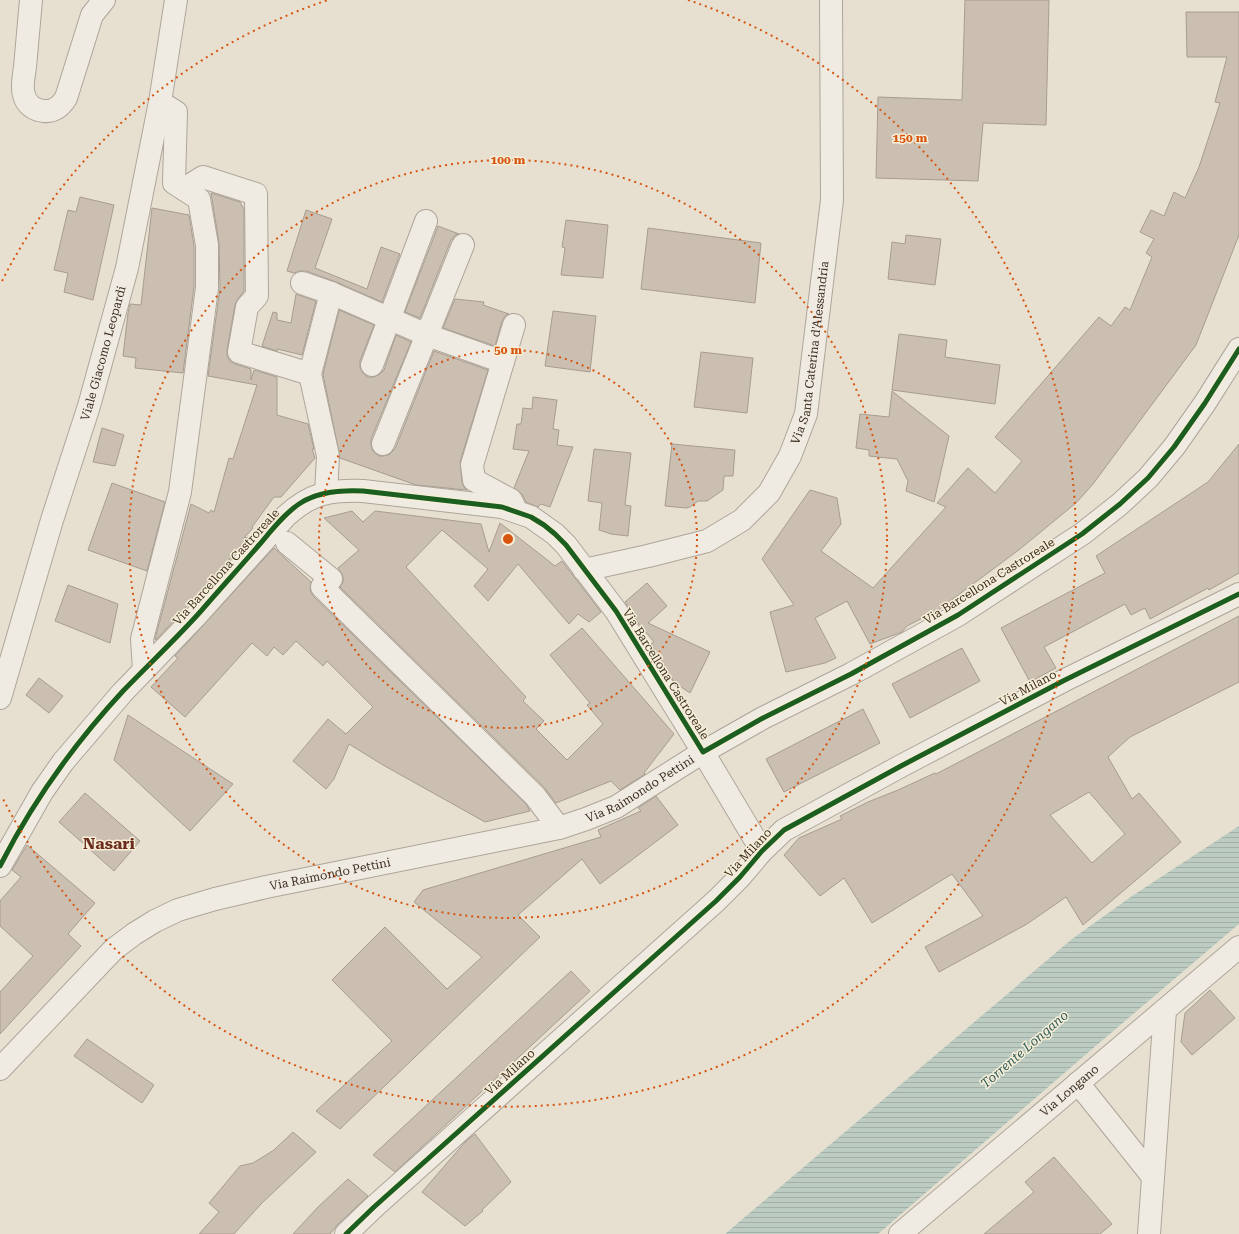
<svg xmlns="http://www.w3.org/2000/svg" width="1239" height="1234" font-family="'Roboto Serif',serif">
	<defs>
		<pattern id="water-rules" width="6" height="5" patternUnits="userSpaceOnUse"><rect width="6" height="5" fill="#bcccc2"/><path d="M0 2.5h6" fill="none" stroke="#a2b0a6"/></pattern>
	</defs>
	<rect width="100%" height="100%" fill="#e7e0d1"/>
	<polygon fill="url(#water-rules)" points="1239,826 1239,924 1098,1044 878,1234 725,1234 1072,939 1132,896"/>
	<g fill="#cbbfb2" stroke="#a89c90" fill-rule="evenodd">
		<polygon points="965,0 1049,0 1046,125 983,123 978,181 876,178 878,97 962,100"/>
		<polygon points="1186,12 1239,12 1239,235 1196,345 1093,484 1076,503 1020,549 938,610 907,626 902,632 870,644 847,601 815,618 836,658 825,663 786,672 770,612 794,605 762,559 810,490 837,498 841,524 821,551 873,588 946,507 937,503 968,468 995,493 1022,461 995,437 1099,317 1111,326 1125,307 1130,310 1152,257 1146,253 1154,239 1140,232 1151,210 1164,216 1174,192 1185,198 1199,167 1220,103 1215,102 1227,57 1187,57"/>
		<polygon points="211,193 240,202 244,209 244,291 238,299 235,305 227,350 227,356 230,361 235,364 251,369 251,380 254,370 277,377 277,415 308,424 314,449 312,449 315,458 281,497 274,497 252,527 253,528 244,538 250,537 156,640 155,639 191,504 209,513 211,510 214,512 229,458 233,459 257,385 208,376 220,288 219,243"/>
		<polygon points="80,197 114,205 93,300 64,292 68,273 54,270 68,210 76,212"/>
		<polygon points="152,208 189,215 194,246 194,287 183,373 135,368 136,358 123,356 128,313 130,304 141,305"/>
		<polygon points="306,210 332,219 315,268 367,289 381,247 400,254 382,302 336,282 306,271 300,271 294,273 287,271"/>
		<polygon points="566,220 608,225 603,278 561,275 565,248 562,247"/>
		<polygon points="438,226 459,234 455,235 451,240 420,318 405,312"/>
		<polygon points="648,228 761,243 755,303 641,289"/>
		<polygon points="906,235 941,239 935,285 888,279 892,242 905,244"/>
		<polygon points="296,294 316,301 302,355 277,349 277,351 262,346 273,312 277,313 277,320 291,323"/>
		<polygon points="455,299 484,302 483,305 509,314 505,316 502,321 495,346 443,328"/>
		<polygon points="339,310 374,325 360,361 360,367 363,373 367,377 374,377 380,374 384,370 396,335 411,342 371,439 371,445 373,451 379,456 384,456 390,454 395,449 434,351 488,370 460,462 462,482 464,487 467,490 416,485 340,458 323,374"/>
		<polygon points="553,311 596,316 590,372 545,366"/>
		<polygon points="899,334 947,340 945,357 1000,365 995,404 892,390"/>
		<polygon points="701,352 753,358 747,413 694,407"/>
		<polygon points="892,391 949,436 934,502 906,491 908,481 897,459 869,456 869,450 856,448 860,414 889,417"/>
		<polygon points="533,397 557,400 553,429 559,430 557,445 573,447 550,507 541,504 538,507 526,502 522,494 514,488 529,451 513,449 517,424 521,424 523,408 532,409"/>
		<polygon points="102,428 124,435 115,466 93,462"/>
		<polygon points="672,444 735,450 733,476 724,476 723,490 707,501 698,501 690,507 686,508 665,506"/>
		<polygon points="1239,444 1239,573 1209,590 1208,588 1150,619 1145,608 1131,615 1125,604 1044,647 1056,668 1030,682 1001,628 1105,573 1096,556 1208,482"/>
		<polygon points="594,449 631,453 625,505 631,506 628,536 611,534 599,530 602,503 588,501"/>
		<polygon points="112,483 165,502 147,571 88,550"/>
		<polygon points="352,511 363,522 375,511 481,524 489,552 500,523 555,566 562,561 601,612 589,622 578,614 569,624 518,564 488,601 474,586 488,569 442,530 406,567 526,697 523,701 544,721 536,729 567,760 603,724 587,705 590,703 550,655 582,628 674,734 644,773 645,774 620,790 611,781 556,803 544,787 340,587 343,582 343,576 338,568 359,550 324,518"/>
		<polygon points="274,548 311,582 310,590 313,596 526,804 530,811 485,822 383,765 349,744 334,779 326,789 293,761 328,719 346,734 373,707 327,661 323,666 296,641 283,655 274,647 267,656 252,643 185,717 151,687 178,658 175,656"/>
		<polygon points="647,583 667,606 648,623 710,652 690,693 674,682 651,644 654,642 639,624 625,602"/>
		<polygon points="68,585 118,604 110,643 55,621"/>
		<path d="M1239,616v66l-109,55 -22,20 24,42 7,-6 42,49 -98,83 -17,-28 -39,27 -88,48 -14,-25 58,-31 -31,-42 -80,49 -28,-45 -24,18 -36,-41 15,-17 43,-19 -2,-3 28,-14 30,-12 37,-17 1,1zM1089,792l36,42 -33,29 -42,-48z"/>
		<polygon points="962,648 980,681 910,718 892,684"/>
		<polygon points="39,678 63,696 49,713 26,695"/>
		<polygon points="863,709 880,743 784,792 766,759"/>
		<polygon points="128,715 233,784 190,831 114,760"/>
		<polygon points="85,793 140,841 114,871 59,822"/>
		<polygon points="656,796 678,825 600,884 582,859 518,915 540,937 340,1129 316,1111 392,1041 332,980 385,927 447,989 482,957 414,902 423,890 601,837 598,830 641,811 638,808"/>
		<polygon points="27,845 95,903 68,934 81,946 0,1034 0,992 33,956 0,926 0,901 21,877 12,870"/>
		<polygon points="571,971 590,991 395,1172 373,1155"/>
		<polygon points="1210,990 1235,1018 1192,1055 1181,1042 1185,1013"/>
		<polygon points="87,1039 154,1085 142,1103 74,1056"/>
		<polygon points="293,1132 316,1152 261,1204 234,1234 199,1234 219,1212 209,1203 240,1166 253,1163 274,1150"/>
		<polygon points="475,1134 511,1182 482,1210 483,1211 465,1226 422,1192 466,1141"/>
		<polygon points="1054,1157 1112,1224 1100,1234 984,1234 1034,1192 1025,1182"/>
		<polygon points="348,1179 368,1196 337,1225 330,1234 293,1234 318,1207"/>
	</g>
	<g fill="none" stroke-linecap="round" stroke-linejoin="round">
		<defs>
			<g id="minor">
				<path d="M31,0c-2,22 -4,45 -6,67 -1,9 -4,19 -1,28 2,9 10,15 20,16 10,1 17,-5 22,-13l26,-83 12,-15"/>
				<polyline points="184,189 203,177 256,194 257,296 247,307 239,352 310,374"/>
				<polyline points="302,283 331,293 427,335 503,362"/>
				<polyline points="372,365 426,221"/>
				<polyline points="383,444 463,245"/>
				<polyline points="326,493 328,456 310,374 331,293"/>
				<polyline points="514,506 511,500 474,480 472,465 514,325"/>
				<polyline points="287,543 331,579 322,587 535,796 559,828"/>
				<path id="s1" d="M584,570l64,-14 59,-15 35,-21 27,-27 21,-37 16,-42 26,-214 -1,-200"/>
				<polyline points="144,670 142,639 180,492 207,288 207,245 199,199 174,183 176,112 160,102"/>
				<path id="s2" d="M0,698l52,-178 37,-114 38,-138 33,-166 16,-102"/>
				<path d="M0,866l42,-74 21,-30 59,-69 74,-77 90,-100c25,-23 44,-26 77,-25l139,16 29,10 24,17 11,11 50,66 87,141 59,99"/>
				<path id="s3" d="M0,1069l114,-120 20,-15 21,-13 23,-11 37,-11 51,-12 293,-59 27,-9 30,-12 87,-55 60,-34 88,-44 107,-59 124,-81 38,-30 28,-26 26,-31 31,-44 34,-54"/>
				<polyline points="1078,1083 1153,1177"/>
				<polyline points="346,1234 374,1207 716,901 740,877 762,851 784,830 901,766 1063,681 1239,594"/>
				<path id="s4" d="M900,1234l339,-287"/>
				<polyline points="1149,1234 1165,1010"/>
			</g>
		</defs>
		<use href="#minor" stroke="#ada599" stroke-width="24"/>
		<use href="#minor" stroke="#efebe3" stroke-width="22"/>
		<defs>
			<g id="cycleway">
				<path d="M0,866c33,-65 73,-121 123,-175 26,-27 53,-52 78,-80 19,-22 39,-44 58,-66 12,-14 25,-31 40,-41 19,-13 43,-14 64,-13l139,16 29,10 13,8 11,9 11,11 50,66 87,141 60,-34 88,-44 107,-59 124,-81 38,-30 28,-26 26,-31 31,-44 34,-54"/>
				<polyline points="346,1234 374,1207 716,901 740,877 762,851 784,830 901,766 1063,681 1239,594"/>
			</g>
		</defs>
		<use href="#cycleway" stroke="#f7eed8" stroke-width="8"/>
		<use href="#cycleway" stroke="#1b5e20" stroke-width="5"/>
	</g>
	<g fill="none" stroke="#d7550e" stroke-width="2" stroke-dasharray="2 4">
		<circle cx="508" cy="539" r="189"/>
		<circle cx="508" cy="539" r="379"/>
		<path d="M2 281A568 568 0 0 1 328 0M688 0A568 568 0 1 1 2 797"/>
	</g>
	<g text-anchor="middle" stroke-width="3" stroke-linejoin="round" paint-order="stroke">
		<g font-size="12" fill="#3d2e20" stroke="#f7eed8">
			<text dy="4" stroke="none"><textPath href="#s1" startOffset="354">Via Santa Caterina d'Alessandria</textPath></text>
			<text dy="4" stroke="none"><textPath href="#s2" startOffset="360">Viale Giacomo Leopardi</textPath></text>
			<text transform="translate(226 567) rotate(-48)" y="4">Via Barcellona Castroreale</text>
			<text transform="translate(989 581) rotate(-32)" y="4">Via Barcellona Castroreale</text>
			<text transform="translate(666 674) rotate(58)" y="4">Via Barcellona Castroreale</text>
			<text transform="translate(1028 688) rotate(-28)" y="4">Via Milano</text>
			<text dy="4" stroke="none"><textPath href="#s3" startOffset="721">Via Raimondo Pettini</textPath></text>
			<text transform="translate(748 853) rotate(-47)" y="4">Via Milano</text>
			<text dy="4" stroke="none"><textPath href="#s3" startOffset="397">Via Raimondo Pettini</textPath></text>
			<text transform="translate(510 1072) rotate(-42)" y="4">Via Milano</text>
			<text dy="4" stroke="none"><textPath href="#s4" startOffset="222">Via Longano</textPath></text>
		</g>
		<g font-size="13" font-style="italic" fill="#2f5d5a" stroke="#f7eed8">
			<text transform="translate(1024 1049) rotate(-41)" y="5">Torrente Longano</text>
		</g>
		<g font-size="16" font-weight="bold" fill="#6b2e1e" stroke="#f7eed8">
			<text x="109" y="849">Nasari</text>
		</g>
	</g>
	<circle cx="508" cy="539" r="6" fill="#d7550e" stroke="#f7eed8" stroke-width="2"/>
	<g font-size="12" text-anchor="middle" font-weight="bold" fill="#d7550e" stroke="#f7eed8" stroke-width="3" stroke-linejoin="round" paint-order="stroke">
		<text x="910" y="142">150 m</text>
		<text x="508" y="164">100 m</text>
		<text x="508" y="354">50 m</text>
	</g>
</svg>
